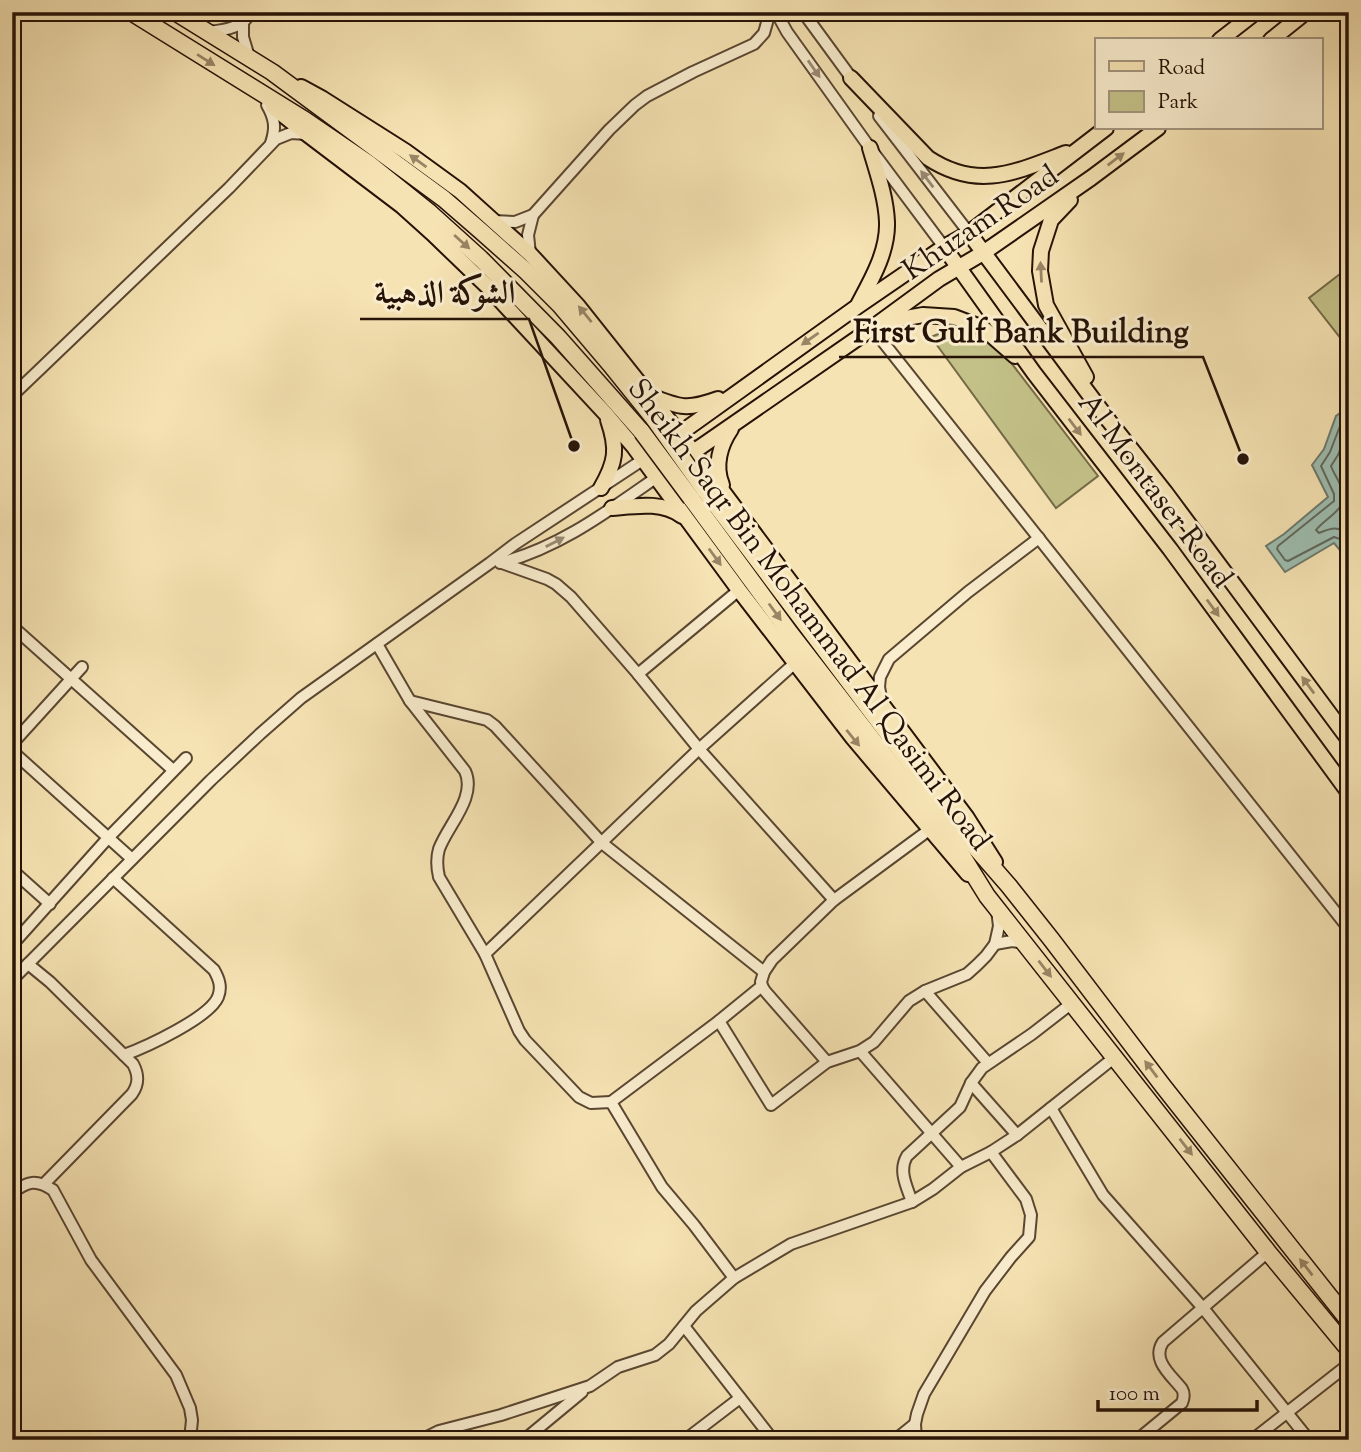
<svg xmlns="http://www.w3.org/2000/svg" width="1361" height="1452" font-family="'Sorts Mill Goudy',Amiri,serif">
	<rect width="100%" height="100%" fill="#f6e3b3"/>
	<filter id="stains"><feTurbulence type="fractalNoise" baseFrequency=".00286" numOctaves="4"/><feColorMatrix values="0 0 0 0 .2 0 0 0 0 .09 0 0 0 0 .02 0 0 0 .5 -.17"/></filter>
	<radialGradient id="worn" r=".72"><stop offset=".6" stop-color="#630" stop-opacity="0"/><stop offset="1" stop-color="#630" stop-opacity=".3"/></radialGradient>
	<g fill="#c3c188" stroke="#746a47" stroke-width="2">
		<polygon points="1349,267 1349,349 1309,298"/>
		<polygon points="955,327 979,331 999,347 1098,476 1056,508 931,337"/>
	</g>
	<polygon fill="#9dbeb1" stroke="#6d796d" stroke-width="2" points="1349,407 1349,561 1334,543 1285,572 1266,546 1284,534 1328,497 1312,465 1324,449 1336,416"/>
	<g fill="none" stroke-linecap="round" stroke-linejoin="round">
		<g stroke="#61685c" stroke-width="2">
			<polyline points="1349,416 1342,421 1330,452 1321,466 1334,494 1334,501 1278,546 1277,549 1285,560 1288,561 1334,537 1340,539 1349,550"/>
			<path d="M1349,427l-11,28 -7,11c3,9 11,18 12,28 3,16 -19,25 -27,36l3,3c12,-5 20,-8 30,3"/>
		</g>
		<defs>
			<g id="minor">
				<polyline points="776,12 787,32 870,148 944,247"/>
				<polyline points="803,12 855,83"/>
				<polyline points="243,22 243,37 249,57"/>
				<path d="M208,32c11,-1 26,-3 35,-10 3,-2 5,-6 7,-10"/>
				<path d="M267,105c8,14 9,23 4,38"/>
				<polyline points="879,116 969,233"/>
				<polyline points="494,221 515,222 533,215 609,130 635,105 647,96 693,72 754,44 764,33 770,12"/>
				<polyline points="530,254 528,235 533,215"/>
				<polyline points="872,328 1349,929"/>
				<polyline points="12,396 229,188 276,139 291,133 306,134"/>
				<path d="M500,563c59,-15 108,-52 157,-86"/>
				<polyline points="502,563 547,579 556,584 571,597 638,674 699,749 834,900"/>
				<polyline points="12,626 173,770"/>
				<path d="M377,644l33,57 55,70c12,26 -17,54 -26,78 -3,10 -2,19 0,28l46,77 34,77 6,9 54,57 12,6 20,-1 51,85 32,38 40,53"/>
				<polyline points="638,674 739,590"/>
				<polyline points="410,701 487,720 495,726 602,843 764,972"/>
				<polyline points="882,703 879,687 880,677 889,659 968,592 1039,538"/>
				<polyline points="12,744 82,667"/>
				<polyline points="12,751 132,859"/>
				<polyline points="12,870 50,904"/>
				<path d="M113,878l101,92c5,9 8,17 4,27 -9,21 -72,50 -94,58"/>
				<polyline points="995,944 1012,941 1024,943"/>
				<polyline points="12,945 108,838 186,758"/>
				<polyline points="485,954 699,749 795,663"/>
				<path d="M28,964l22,18 83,82c6,11 6,20 -1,30l-88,90"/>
				<polyline points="12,980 211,780 260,734 301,698 490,563 515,544 644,459"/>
				<polyline points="925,991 988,1063"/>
				<polyline points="719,1021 771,1105 827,1062 860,1051 874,1042 909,1001 925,991 967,974 977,965 986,956 995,944 999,926 997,910"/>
				<polyline points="860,1051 961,1167"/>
				<polyline points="827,1062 765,991 762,986 761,982 764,972 772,960 834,900 929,830"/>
				<polyline points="971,1083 1017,1135"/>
				<polyline points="611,1102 719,1021 762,986"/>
				<polyline points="1051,1108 1103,1195 1203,1308 1309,1440"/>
				<path d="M12,1193c16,-12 24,-14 41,-3l38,70 85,115 14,33 2,12 -2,20"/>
				<path d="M912,1202c-5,-15 -14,-31 -5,-46l53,-49 11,-24 11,-15 50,-34 40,-31"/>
				<polyline points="684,1326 773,1440"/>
				<polyline points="12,1440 16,1440"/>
				<polyline points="421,1440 439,1431 501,1415 590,1386 618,1367 655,1355 669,1344 696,1311 734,1278 791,1244 912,1202 933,1189 961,1167 991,1152 1017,1135 1115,1057"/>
				<polyline points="524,1440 582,1392"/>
				<polyline points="685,1440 740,1398"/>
				<polyline points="895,1440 915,1424"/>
				<polyline points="916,1440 915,1424 917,1414 924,1394 985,1291 1011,1257 1029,1237 1031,1215 1026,1199 991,1152"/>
				<path d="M1137,1440l45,-37c2,-5 3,-9 0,-14 -11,-14 -31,-29 -19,-47l105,-90"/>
				<polyline points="1252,1440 1349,1364"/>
			</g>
			<g id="major">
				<polyline points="1220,40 1256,12"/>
				<polyline points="1271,40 1306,12"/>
				<path d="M851,78l77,80c50,33 88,14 138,-5"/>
				<polyline points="301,87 323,99 405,151 460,191 530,254 578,306 679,433 967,818 995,862"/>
				<polyline points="273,107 307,134 402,206 432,233 488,287 605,413 634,447 739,590 853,738 968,874"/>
				<polyline points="1070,200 1051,220 1041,251 1040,271 1046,305 1086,377"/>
				<polyline points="969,233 1109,421 1165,492 1349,740"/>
				<polyline points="944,247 1034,373 1170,549 1349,793"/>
				<path d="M859,303c13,-24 29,-52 28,-81 -1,-25 -10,-50 -17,-74"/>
				<polyline points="884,322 923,315 954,317 983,328 1015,356"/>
				<path d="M651,396c29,12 37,14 67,3"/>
				<polyline points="647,457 858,306 944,247 969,233 1106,128"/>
				<polyline points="660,475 868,331 939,279 983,253 1091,178 1158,128"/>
				<path d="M722,485c-8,-19 -2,-40 9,-56"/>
				<path d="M601,488c15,-26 17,-39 7,-68"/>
				<path d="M612,508c23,-2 50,-7 70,8"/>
			</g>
			<g id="highway">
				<polyline points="131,12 305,120 368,163 429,212 481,259 558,337 642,432"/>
				<polyline points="175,12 272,72 444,199 482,232 527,272 560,305 610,364 655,420"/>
				<polyline points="704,489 962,832 1009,886 1051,939 1163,1086 1349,1321"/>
				<polyline points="691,498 790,633 961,854 987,896 1268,1252 1349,1350"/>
			</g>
		</defs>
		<use href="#minor" stroke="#594631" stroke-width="14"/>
		<use href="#major" stroke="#251206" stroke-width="18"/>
		<use href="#highway" stroke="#251206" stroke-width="19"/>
		<use href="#minor" stroke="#f9edce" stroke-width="10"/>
		<use href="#major" stroke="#f6e3b3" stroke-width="14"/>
		<use href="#highway" stroke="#f6e3b3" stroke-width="16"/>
		<defs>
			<g id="highway-bridge">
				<polyline points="655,420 704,489"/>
				<polyline points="642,432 691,498"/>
			</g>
		</defs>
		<use href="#highway-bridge" stroke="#251206" stroke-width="19" stroke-linecap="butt"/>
		<use href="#highway-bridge" stroke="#f6e3b3" stroke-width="16"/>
	</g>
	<defs><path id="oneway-solid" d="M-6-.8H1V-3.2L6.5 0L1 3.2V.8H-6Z" transform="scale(1.75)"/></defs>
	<g fill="#988565">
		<use href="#oneway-solid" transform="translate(206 60) rotate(32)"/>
		<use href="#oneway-solid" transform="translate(1116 159) rotate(-37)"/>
		<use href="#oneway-solid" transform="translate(418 161) rotate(-144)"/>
		<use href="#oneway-solid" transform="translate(462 242) rotate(42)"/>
		<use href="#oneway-solid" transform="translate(1041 272) rotate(-93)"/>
		<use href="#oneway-solid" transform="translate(585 314) rotate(-129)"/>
		<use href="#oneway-solid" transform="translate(810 339) rotate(145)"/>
		<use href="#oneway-solid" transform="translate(1075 427) rotate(53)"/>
		<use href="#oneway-solid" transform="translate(715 557) rotate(54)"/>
		<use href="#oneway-solid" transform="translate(1213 608) rotate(54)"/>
		<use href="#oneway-solid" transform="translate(775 612) rotate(54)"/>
		<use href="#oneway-solid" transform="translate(1308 685) rotate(-126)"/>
		<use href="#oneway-solid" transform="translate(853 738) rotate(51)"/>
		<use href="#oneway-solid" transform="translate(1045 969) rotate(52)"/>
		<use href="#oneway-solid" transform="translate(1151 1069) rotate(-127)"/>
		<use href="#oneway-solid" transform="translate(1186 1147) rotate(52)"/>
		<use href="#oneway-solid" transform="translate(1306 1267) rotate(-128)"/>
	</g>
	<g fill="#9a8a74">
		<use href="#oneway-solid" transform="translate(814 69) rotate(55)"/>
		<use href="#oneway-solid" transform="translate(927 179) rotate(-127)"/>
		<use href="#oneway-solid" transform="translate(555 542) rotate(-27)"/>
	</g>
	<g text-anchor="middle" stroke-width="6" stroke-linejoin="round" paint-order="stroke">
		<g font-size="30" fill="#251206" stroke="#f9edce">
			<text transform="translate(980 222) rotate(-34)" y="10">Khuzam Road</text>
			<text transform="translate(1156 490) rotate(53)" y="10">Al Montaser Road</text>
			<text transform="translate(810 614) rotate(53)" y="10">Sheikh Saqr Bin Mohammad Al Qasimi Road</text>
		</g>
	</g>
	<path fill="none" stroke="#251206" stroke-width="2.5" d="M574 446L529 319H360M1243 459L1203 357H839"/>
	<g fill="#251206" stroke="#f9edce" stroke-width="2.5">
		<circle cx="574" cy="446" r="7"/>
		<circle cx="1243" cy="459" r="7"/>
	</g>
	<g font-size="32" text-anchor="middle" font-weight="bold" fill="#251206" stroke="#f9edce" stroke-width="6" stroke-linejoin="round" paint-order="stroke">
		<text x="445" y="303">الشوكة الذهبية</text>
		<text x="1021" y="342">First Gulf Bank Building</text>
	</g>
	<rect width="1361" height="1452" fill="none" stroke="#f6e3b3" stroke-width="42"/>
	<rect x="14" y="14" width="1333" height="1424" fill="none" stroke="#251206" stroke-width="3.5"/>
	<rect x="21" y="21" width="1319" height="1410" fill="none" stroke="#251206" stroke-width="2"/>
	<rect x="1095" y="38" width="228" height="91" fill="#f9edce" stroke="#a4957e" stroke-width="2"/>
	<rect x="1109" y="61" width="35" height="10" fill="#f6e3b3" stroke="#a4957e" stroke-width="2"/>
	<text x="1158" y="74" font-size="21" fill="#251206">Road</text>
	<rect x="1109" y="91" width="35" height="21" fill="#c3c188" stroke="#a4957e" stroke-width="2"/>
	<text x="1158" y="108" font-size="21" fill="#251206">Park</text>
	<path d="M1098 1400v10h159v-10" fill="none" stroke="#251206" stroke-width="3.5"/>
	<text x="1109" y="1400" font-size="21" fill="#251206" stroke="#f9edce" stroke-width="5" paint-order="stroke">100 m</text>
	<rect width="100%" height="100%" filter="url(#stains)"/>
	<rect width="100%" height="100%" fill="url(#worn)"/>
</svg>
